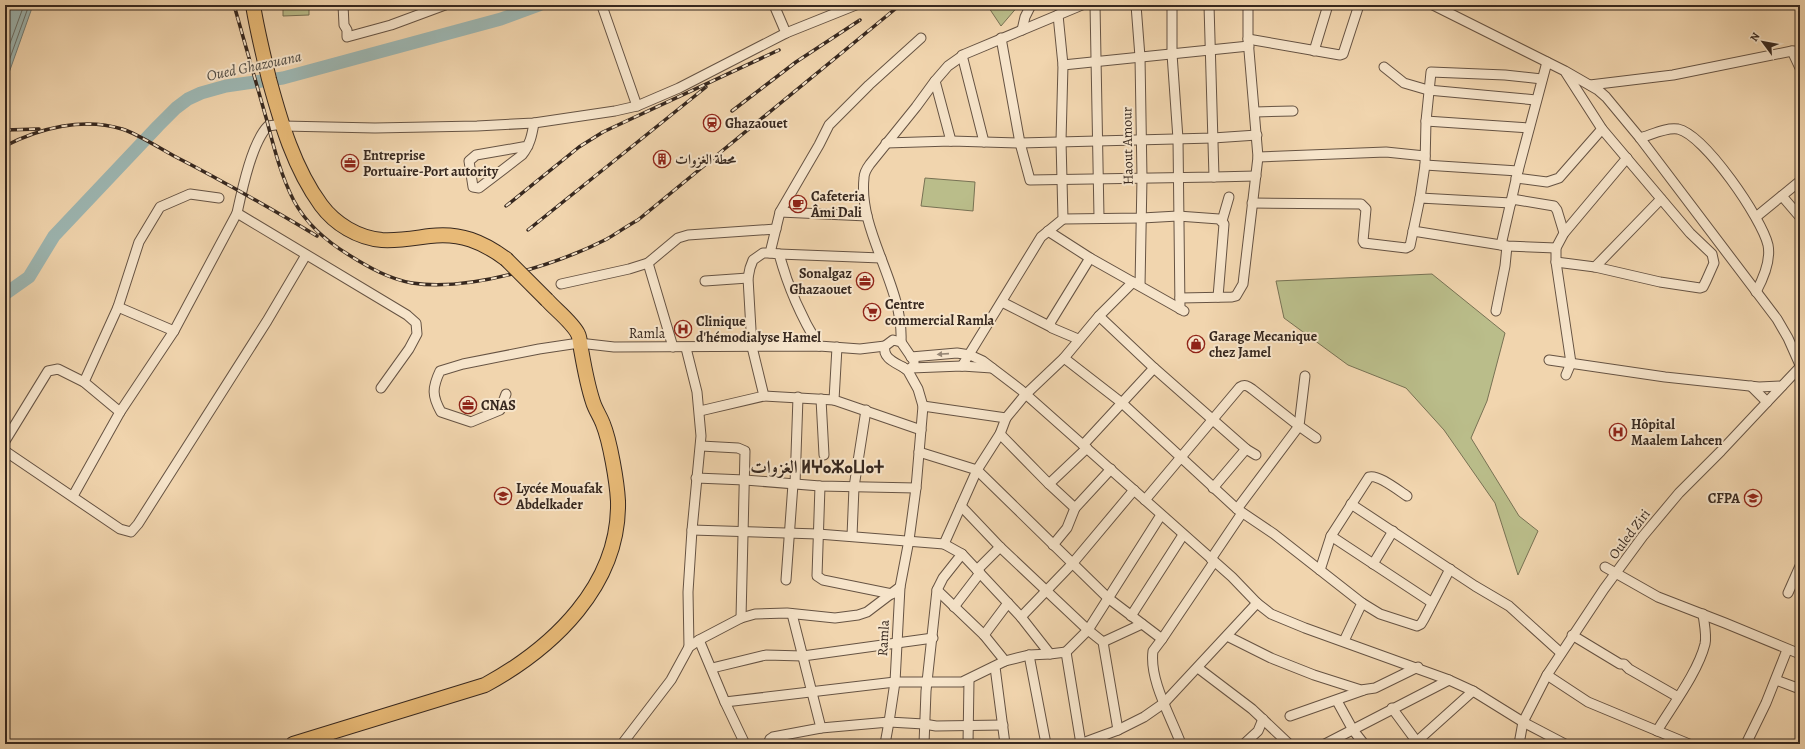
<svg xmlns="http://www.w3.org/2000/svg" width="1805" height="749" font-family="Alegreya,Amiri,'Noto Sans Tifinagh',serif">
	<rect width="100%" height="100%" fill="#f1d5ae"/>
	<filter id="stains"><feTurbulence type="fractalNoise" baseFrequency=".005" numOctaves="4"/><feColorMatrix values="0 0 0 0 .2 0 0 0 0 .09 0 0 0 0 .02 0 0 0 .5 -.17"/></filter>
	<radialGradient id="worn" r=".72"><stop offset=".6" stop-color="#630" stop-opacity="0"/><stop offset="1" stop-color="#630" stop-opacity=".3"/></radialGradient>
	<g fill="#babd8a" stroke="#787254">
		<polygon points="283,5 309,5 309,15 283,16"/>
		<polygon points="987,5 1019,5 1001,26"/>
		<polygon points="925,178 975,182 973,211 921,206"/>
		<polygon points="1432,274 1505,333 1487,401 1471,438 1519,516 1538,531 1518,575 1495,503 1444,430 1406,388 1348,365 1284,318 1276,281"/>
	</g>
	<polygon fill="#9db7b3" stroke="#747e78" points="5,5 33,5 5,84"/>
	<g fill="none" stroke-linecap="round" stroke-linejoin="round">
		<g stroke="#6a7069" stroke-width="1">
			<polyline points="5,57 24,5"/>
			<polyline points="5,72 29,5"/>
		</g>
		<polyline stroke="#9db7b3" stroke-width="13" points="5,294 29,277 54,236 158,126 176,108 188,99 201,93 226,86 283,78 501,19 539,5"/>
		<defs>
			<g id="street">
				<polyline points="343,5 344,25 347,30 347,37 391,25 445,5"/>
				<polyline points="1095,5 1099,217"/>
				<polyline points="1136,5 1140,57 1142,178 1140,286"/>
				<polyline points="1172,5 1172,54 1178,139 1180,309"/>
				<polyline points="1433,5 1565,71 1598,90 1606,97 1640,138 1777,319 1788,338 1800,365"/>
				<polyline points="602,6 637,106"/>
				<polyline points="1022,30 1025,17 1031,5"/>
				<polyline points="786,33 856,5"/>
				<polyline points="1001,38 1020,143 1030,180 1214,177 1209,5"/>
				<polyline points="1248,39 1340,55 1343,54 1359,5"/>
				<polyline points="1314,51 1328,5"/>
				<polyline points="1792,51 1800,68"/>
				<polyline points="962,55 984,142"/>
				<polyline points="1063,65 1249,46"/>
				<polyline points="1384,67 1404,83 1428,90 1536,100"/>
				<polyline points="935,81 951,141"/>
				<polyline points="1590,85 1673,75 1792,51 1800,51"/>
				<polyline points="1255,112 1293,111"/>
				<polyline points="1426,121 1529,128"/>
				<polyline points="283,126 375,128 477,126 534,123 615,111 637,106 679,88 786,33 774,5"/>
				<path d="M1640,138c11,-3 26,-11 38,-9 27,6 84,90 90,116 3,15 -5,34 -12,47"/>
				<polyline points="886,143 951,141 1020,143 1213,138 1257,135"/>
				<path d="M528,146l-52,9 -7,6 4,26 6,1 43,-33c8,-10 10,-20 12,-32"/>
				<polyline points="1258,157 1386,152 1425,156"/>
				<polyline points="1425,165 1518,171"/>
				<polyline points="1214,177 1256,176"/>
				<polyline points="1516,178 1547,182 1559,178 1602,129"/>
				<polyline points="1782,196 1800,217"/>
				<polyline points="1420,198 1425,165 1426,121 1431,72 1505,75 1542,79"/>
				<polyline points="1512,199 1554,206 1557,210 1564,233"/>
				<polyline points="1252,203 1361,204 1366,209 1363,241 1364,243 1406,248 1410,246 1420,198 1511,203"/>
				<polyline points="780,212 867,216"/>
				<polyline points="237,213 407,315 416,323 417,334 409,349 381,388"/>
				<polyline points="1756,217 1800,181"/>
				<polyline points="1063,219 1142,218 1178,216 1219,219 1224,224 1218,297"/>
				<polyline points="1222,221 1229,197"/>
				<polyline points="1048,231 1090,258 1050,323 1052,328 1078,339"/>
				<polyline points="1413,231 1507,246 1556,248"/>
				<polyline points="1501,245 1518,171 1547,62"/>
				<path d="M770,253l9,1c9,33 22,63 40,92"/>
				<polyline points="779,254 881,258"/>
				<polyline points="1090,258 1184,311"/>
				<polyline points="1556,262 1595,267 1660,282 1700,288 1703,287 1706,281 1714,263 1712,254 1690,233 1602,129 1566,73"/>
				<polyline points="648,263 673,347"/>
				<polyline points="1595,267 1661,199"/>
				<polyline points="705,281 748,278"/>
				<polyline points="561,284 629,269 648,263 678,238 688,235 776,229"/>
				<polyline points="1180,298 1232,297 1236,296 1243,284 1258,157 1248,39 1248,5"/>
				<polyline points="1002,302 1051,327"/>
				<polyline points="118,307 139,242 160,207 190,194 219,198"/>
				<polyline points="1496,311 1505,266 1507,246"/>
				<polyline points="1099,316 1154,368"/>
				<path d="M893,340l8,2 13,19v4l-4,4h-4c-9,-6 -24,-10 -21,-23z"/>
				<path d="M901,342c3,-56 -43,-110 -37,-164 0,-5 3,-10 6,-14l46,-57 19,-26 13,-15 17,-12 117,-49"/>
				<polyline points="837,347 834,400 921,430"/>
				<polyline points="686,348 697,392 701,436 692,530 688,592 689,647"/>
				<polyline points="911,357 957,353 970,355 983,361 1021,390 1083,445 1232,577 1257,603 1271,614 1305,628 1449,680 1473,691 1523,722 1565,744"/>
				<path d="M1064,358l58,45 115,106 62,-83 -47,-37c-4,-3 -7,-5 -12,-2l-95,113"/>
				<polyline points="1549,360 1665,377 1759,387 1782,386"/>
				<polyline points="962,366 1041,237 1063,219 1061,141 1063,65 1058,15"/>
				<polyline points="903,367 908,371 918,389 923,406 916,488 909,540 900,587 895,682 889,722 924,724 936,726 1003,725"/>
				<polyline points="911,368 962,366 992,368"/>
				<polyline points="1566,375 1571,363 1556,262 1556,248 1564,233 1627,158"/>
				<polyline points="1305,376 1299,426 1316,438"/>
				<polyline points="84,382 118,307 174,331"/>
				<polyline points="1751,386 1767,402"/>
				<path d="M506,394l-6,16 -29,12 -30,-10c-9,-16 -9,-24 -1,-41l23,-7 76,-15 40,-6 35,4 205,-1 41,3 25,-3"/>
				<polyline points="764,396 834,400"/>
				<polyline points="821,399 824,455"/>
				<polyline points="923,406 1006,418 1025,395 1064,358 1099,316 1133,282"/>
				<polyline points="700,411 764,396 752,347 748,278 750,268 753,260 763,253 770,253 780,212 819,145 829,125 869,85 921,38"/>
				<polyline points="1006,418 1000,434 977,470 944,544 962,554 1021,617 1050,654 1066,652 1081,744"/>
				<polyline points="1000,434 1049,484 1087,448"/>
				<path d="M5,441l43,-70 10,-2 26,13 36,30 54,-81 63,-118c5,-23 15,-71 31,-87l15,-2"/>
				<polyline points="1083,445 1154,368 1246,449 1256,455"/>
				<polyline points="701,446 738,448 745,451 741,618"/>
				<polyline points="5,451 120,529 131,532 138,524 267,321 306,255"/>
				<path d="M919,452l58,18 131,128 54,41 -9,12c-4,29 18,66 28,93"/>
				<polyline points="696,478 745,480 820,486 916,488"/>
				<polyline points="795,484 798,397"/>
				<polyline points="1049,484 1075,508 1111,469"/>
				<polyline points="820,486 817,576 823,580 892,594"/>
				<polyline points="1213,488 1246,449"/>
				<polyline points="73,496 120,412"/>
				<polyline points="1351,504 1475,586 1509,606 1561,653"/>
				<polyline points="961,506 1000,547 1088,630 1103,642 1118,730"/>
				<polyline points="1237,509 1274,534 1362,603 1344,641"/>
				<polyline points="692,530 818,534 944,544"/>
				<polyline points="852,536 854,487 866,410"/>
				<polyline points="1331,536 1431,602"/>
				<polyline points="1053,545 1067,528 1075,508"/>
				<polyline points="1211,559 1242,513"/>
				<polyline points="1373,564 1393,531"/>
				<polyline points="1605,567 1658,597 1725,623 1800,654"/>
				<polyline points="977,570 1000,547"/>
				<path d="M1320,570l11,-34 38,-59c9,-3 30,14 38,19"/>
				<polyline points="786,580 793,484"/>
				<polyline points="937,590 984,635 1005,661"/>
				<polyline points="1788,593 1800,566"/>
				<polyline points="1362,603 1380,614 1417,626 1421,624 1424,619 1450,569"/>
				<polyline points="954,607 980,573"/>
				<polyline points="1131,616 1183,535"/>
				<polyline points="1021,617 1072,564 1134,490"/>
				<polyline points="984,635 1008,603"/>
				<polyline points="1572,635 1620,664 1624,664 1629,669 1678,697"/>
				<polyline points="1227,636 1271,658 1314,675 1361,690 1375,688 1418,667"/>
				<polyline points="1162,639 1214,562"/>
				<polyline points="699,640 725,702 745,744"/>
				<polyline points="1103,642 1142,624"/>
				<polyline points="1066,652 1088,630 1161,515"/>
				<polyline points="1029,655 1046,744"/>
				<polyline points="995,667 1005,744"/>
				<polyline points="712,668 766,655 803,656 933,638"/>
				<polyline points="1198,668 1252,709 1289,744"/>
				<polyline points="1547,675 1588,702 1689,744"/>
				<polyline points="1776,680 1800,689"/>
				<polyline points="1337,701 1353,730 1364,744"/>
				<polyline points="725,702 895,682 962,682 1005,661 1029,655 1050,654"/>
				<polyline points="1392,708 1417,742"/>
				<polyline points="1290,716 1364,690"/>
				<polyline points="821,728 889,722 885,744"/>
				<path d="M1657,731c15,-25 41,-59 48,-87 2,-9 -1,-21 -2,-30"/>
				<polyline points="1245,743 1258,731 1263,719"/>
				<polyline points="622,744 671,680 689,647 699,640 741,618 755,614 787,613 835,618 858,615 867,612 900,587"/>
				<polyline points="768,744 770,739 773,737 821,728 792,614"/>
				<polyline points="924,744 926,691 937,590 943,578 962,554"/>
				<polyline points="968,744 969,680"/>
				<polyline points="1080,744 1118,730 1144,717 1164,703 1257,603"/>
				<polyline points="1325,744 1449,680"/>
				<polyline points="1414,744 1473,691"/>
				<polyline points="1519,744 1523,722 1547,675 1604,589 1643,536 1679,493 1721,451 1800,367"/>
				<polyline points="1746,744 1766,703 1787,650"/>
			</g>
			<g id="primary">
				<path d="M253,5c4,25 10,49 16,74 12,44 25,89 52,126 14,19 37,33 61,35 17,1 32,-2 48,-4 30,-4 53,6 76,23"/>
				<path d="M293,744l192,-59c68,-37 135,-100 133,-184 -1,-19 -8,-60 -15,-77 -3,-8 -8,-15 -10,-22 -6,-18 -9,-36 -12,-53 -1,-5 -1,-11 -3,-15 -5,-11 -23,-25 -31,-34"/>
			</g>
		</defs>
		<use href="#street" stroke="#665343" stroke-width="11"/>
		<use href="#primary" stroke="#37281f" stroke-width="16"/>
		<use href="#street" stroke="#f6e4ca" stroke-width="9"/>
		<use href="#primary" stroke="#e8ba77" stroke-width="14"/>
		<defs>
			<g id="rail">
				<path d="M234,5c11,39 22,77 33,116 7,27 14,55 27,80 13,24 32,40 55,54 19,12 40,24 63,28 57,9 144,-18 195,-44 10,-6 20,-13 31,-19l262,-215"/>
				<polyline points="732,111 796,62 860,20"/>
				<polyline points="5,130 39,129"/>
				<path d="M5,146c35,-18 78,-29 117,-17 16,5 37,19 52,27 49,25 96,52 143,80"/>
				<polyline points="506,206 579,147 603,132 779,50"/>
				<polyline points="528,230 706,87"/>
			</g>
		</defs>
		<use href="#rail" stroke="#37281f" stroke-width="3.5"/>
		<use href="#rail" stroke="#f6e4ca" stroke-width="2" stroke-dasharray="6" stroke-linecap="butt"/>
		<defs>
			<polyline id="primary-bridge" points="506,259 547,300"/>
		</defs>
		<use href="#primary-bridge" stroke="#37281f" stroke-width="16" stroke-linecap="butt"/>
		<use href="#primary-bridge" stroke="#e8ba77" stroke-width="14"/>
	</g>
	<defs><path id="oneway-solid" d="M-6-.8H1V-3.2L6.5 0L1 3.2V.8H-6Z"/></defs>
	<use fill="#968674" href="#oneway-solid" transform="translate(943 354) rotate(176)"/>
	<defs>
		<symbol id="station-ring" viewBox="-11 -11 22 22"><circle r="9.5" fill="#f6e4ca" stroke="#8f2418" stroke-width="1.5"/><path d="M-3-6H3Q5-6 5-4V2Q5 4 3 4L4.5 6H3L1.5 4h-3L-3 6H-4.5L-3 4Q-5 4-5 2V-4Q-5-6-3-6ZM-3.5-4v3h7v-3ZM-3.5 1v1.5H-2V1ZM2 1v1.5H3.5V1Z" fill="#8f2418"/></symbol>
		<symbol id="building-ring" viewBox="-11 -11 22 22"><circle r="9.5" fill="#f6e4ca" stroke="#8f2418" stroke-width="1.5"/><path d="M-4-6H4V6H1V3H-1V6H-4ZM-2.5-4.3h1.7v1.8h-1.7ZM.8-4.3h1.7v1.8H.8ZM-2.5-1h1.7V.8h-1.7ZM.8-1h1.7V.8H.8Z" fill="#8f2418"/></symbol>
		<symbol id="office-ring" viewBox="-11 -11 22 22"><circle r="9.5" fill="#f6e4ca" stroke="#8f2418" stroke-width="1.5"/><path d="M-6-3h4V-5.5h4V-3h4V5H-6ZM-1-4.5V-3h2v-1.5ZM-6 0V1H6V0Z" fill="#8f2418"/></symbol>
		<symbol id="cafe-ring" viewBox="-11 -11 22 22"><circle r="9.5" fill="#f6e4ca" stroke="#8f2418" stroke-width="1.5"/><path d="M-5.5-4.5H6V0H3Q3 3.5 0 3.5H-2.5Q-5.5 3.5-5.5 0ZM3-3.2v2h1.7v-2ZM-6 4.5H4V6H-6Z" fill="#8f2418"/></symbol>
		<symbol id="supermarket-ring" viewBox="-11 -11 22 22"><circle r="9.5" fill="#f6e4ca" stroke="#8f2418" stroke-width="1.5"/><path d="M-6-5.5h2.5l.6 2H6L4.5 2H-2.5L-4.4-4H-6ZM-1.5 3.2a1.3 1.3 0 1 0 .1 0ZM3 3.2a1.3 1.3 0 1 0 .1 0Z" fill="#8f2418"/></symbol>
		<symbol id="hospital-ring" viewBox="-11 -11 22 22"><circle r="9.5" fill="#f6e4ca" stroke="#8f2418" stroke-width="1.5"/><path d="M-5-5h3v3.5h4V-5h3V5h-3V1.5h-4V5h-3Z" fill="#8f2418"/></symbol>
		<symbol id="shop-ring" viewBox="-11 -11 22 22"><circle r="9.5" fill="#f6e4ca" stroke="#8f2418" stroke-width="1.5"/><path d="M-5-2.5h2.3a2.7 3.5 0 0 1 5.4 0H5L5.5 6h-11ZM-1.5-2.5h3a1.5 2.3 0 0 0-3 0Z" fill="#8f2418"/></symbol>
		<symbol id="school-ring" viewBox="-11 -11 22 22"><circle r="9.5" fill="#f6e4ca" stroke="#8f2418" stroke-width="1.5"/><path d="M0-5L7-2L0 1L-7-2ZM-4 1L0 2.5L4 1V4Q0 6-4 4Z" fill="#8f2418"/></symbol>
		<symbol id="university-ring" viewBox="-11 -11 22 22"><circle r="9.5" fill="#f6e4ca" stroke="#8f2418" stroke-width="1.5"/><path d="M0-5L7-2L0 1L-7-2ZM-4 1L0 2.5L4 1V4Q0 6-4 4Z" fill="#8f2418"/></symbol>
	</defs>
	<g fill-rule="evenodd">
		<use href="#station-ring" x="702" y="113" width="20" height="20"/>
		<use href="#building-ring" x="652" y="149" width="20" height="20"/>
		<use href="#office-ring" x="340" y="153" width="20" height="20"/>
		<use href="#cafe-ring" x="788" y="194" width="20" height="20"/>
		<use href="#office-ring" x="855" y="271" width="20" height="20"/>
		<use href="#supermarket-ring" x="862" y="302" width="20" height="20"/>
		<use href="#hospital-ring" x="673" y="319" width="20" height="20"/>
		<use href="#shop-ring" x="1186" y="334" width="20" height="20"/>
		<use href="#office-ring" x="458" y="395" width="20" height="20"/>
		<use href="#hospital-ring" x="1608" y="422" width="20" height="20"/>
		<use href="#school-ring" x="493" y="486" width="20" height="20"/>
		<use href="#university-ring" x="1743" y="488" width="20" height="20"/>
	</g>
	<g text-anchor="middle" stroke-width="4" stroke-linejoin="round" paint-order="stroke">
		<g font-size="14" font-weight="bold" fill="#37281f" stroke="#f6e4ca" text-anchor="start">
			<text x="725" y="128">Ghazaouet</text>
			<text x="363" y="160">Entreprise<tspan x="363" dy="16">Portuaire-Port autority</tspan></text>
			<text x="675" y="164">محطة الغزوات</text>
			<text x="811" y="201">Cafeteria<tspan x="811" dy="16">Âmi Dali</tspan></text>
			<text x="852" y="278" text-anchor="end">Sonalgaz<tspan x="852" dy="16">Ghazaouet</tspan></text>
			<text x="885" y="309">Centre<tspan x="885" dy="16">commercial Ramla</tspan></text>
			<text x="696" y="326">Clinique<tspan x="696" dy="16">d'hémodialyse Hamel</tspan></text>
			<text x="1209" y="341">Garage Mecanique<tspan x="1209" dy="16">chez Jamel</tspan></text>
			<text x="481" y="410">CNAS</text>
			<text x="1631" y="429">Hôpital<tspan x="1631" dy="16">Maalem Lahcen</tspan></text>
			<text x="516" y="493">Lycée Mouafak<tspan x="516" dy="16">Abdelkader</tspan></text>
			<text x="1740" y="503" text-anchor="end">CFPA</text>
		</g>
		<g font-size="14" fill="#37281f" stroke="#f6e4ca">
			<text transform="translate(1127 146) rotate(-91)" y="5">Haout Amour</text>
			<text x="647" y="338">Ramla</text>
			<text transform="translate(1629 534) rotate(-53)" y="5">Ouled Ziri</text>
			<text transform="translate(883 638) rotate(-87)" y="5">Ramla</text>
		</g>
		<g font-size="15" font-style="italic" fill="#504c44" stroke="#f6e4ca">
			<text transform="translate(254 66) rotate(-12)" y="5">Oued Ghazouana</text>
		</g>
		<g font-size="18" font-weight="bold" fill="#37281f" stroke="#f6e4ca">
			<text x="817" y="473">الغزوات ⵍⵖⴰⵣⴰⵡⴰⵜ</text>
		</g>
	</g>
	<rect width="1805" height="749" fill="none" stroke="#f1d5ae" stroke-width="20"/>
	<rect x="6" y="6" width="1793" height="737" fill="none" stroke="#37281f" stroke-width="2"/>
	<rect x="10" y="10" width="1785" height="729" fill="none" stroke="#37281f"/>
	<g transform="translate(1763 42) rotate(302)" stroke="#f6e4ca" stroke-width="3" paint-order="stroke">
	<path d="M0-3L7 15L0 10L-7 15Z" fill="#37281f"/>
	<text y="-6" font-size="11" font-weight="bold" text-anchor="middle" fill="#37281f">N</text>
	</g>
	<rect width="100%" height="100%" filter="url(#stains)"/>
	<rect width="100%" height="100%" fill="url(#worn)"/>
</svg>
